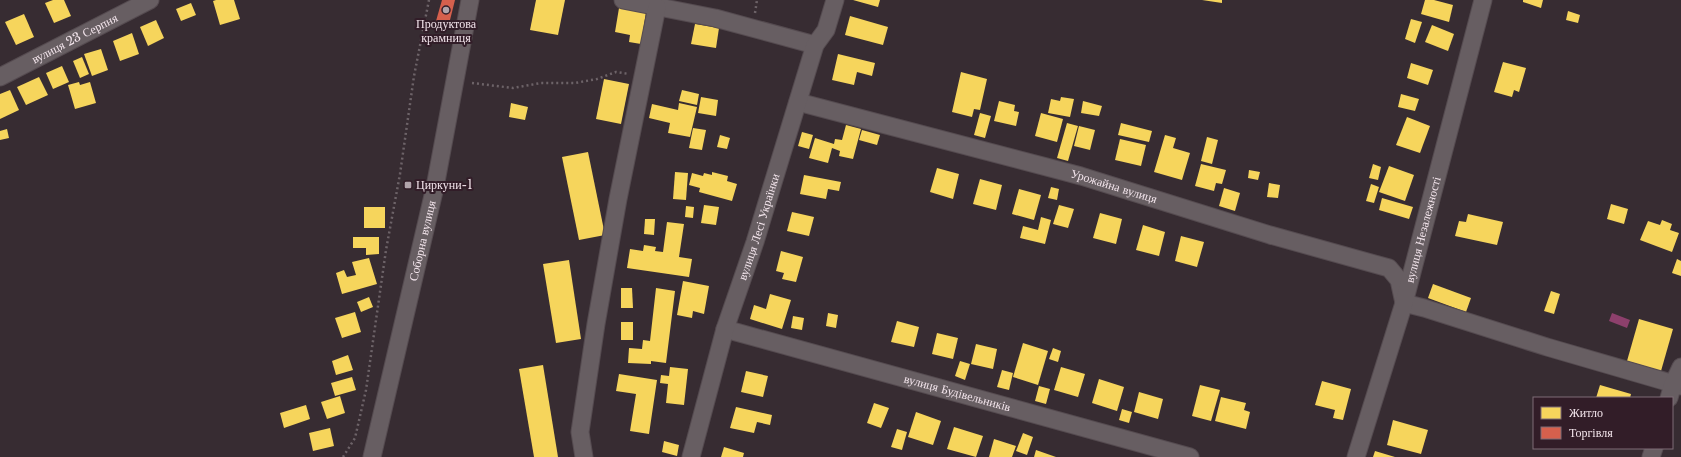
<svg xmlns="http://www.w3.org/2000/svg" width="1681" height="457" font-family="'Libre Baskerville',serif">
	<rect width="100%" height="100%" fill="#372c32"/>
	<polygon fill="#8d406c" points="1612,313 1630,320 1627,328 1609,321"/>
	<g fill="#f6d55c">
		<polygon points="53,0 64,0 71,16 54,23 45,3"/>
		<polygon points="216,0 234,0 240,19 220,25 213,1"/>
		<polygon points="536,0 565,0 558,35 530,30"/>
		<polygon points="853,0 880,0 878,7"/>
		<polygon points="1202,0 1222,0 1222,3"/>
		<polygon points="1425,0 1434,0 1453,5 1449,22 1421,14"/>
		<polygon points="1523,0 1543,0 1541,8 1523,2"/>
		<polygon points="191,3 196,15 181,21 176,9"/>
		<polygon points="619,8 646,12 641,44 629,42 630,35 615,32"/>
		<polygon points="1568,11 1580,15 1578,23 1566,20"/>
		<polygon points="24,14 34,37 16,45 5,22"/>
		<polygon points="850,16 888,27 883,45 845,35"/>
		<polygon points="1411,19 1422,22 1415,43 1405,39"/>
		<polygon points="156,20 164,38 148,46 140,27"/>
		<polygon points="695,24 719,28 716,48 691,44"/>
		<polygon points="1432,25 1454,34 1448,51 1425,42"/>
		<polygon points="132,33 139,54 120,61 113,41"/>
		<polygon points="101,49 108,70 92,76 84,54"/>
		<polygon points="838,54 875,63 872,76 857,72 854,85 832,80"/>
		<polygon points="82,57 89,74 80,78 73,61"/>
		<polygon points="1503,62 1526,68 1519,92 1514,90 1512,97 1494,92"/>
		<polygon points="1411,63 1433,70 1428,85 1407,78"/>
		<polygon points="62,66 69,82 53,89 46,73"/>
		<polygon points="961,72 987,79 980,110 974,109 972,117 952,112"/>
		<polygon points="39,77 48,95 26,105 17,87"/>
		<polygon points="604,79 629,84 621,124 596,119"/>
		<polygon points="79,82 80,85 90,82 96,103 75,109 68,85"/>
		<polygon points="10,90 19,110 0,119 0,94"/>
		<polygon points="682,90 699,94 697,105 679,101"/>
		<polygon points="1401,94 1419,99 1415,111 1398,107"/>
		<polygon points="701,97 718,100 716,116 698,113"/>
		<polygon points="1061,97 1074,99 1070,117 1048,113 1051,99 1060,101"/>
		<polygon points="999,101 1015,105 1014,111 1019,112 1016,126 994,121"/>
		<polygon points="1083,101 1102,106 1099,116 1081,113"/>
		<polygon points="511,103 528,107 525,120 509,117"/>
		<polygon points="679,103 697,107 690,137 668,133 670,123 649,118 652,104 678,110"/>
		<polygon points="980,113 991,116 985,138 974,135"/>
		<polygon points="1041,113 1063,119 1057,142 1035,136"/>
		<polygon points="1407,117 1430,126 1420,153 1396,145"/>
		<polygon points="1067,123 1078,126 1068,161 1057,158"/>
		<polygon points="1121,123 1152,131 1149,142 1118,135"/>
		<polygon points="846,125 861,129 853,159 839,156 840,151 832,148 828,163 809,158 815,138 834,144 835,139 842,140"/>
		<polygon points="1079,126 1095,130 1090,150 1074,146"/>
		<polygon points="693,128 706,130 702,150 689,148"/>
		<polygon points="7,129 9,138 0,140 0,131"/>
		<polygon points="862,130 880,135 877,145 859,140"/>
		<polygon points="802,132 813,135 809,149 798,146"/>
		<polygon points="720,135 730,138 727,149 717,147"/>
		<polygon points="1165,135 1176,138 1173,148 1190,153 1182,180 1154,172"/>
		<polygon points="1207,137 1218,140 1212,164 1201,161"/>
		<polygon points="1120,139 1146,145 1141,166 1115,160"/>
		<polygon points="588,152 605,235 579,240 562,157"/>
		<polygon points="1201,164 1226,170 1222,184 1216,183 1214,191 1195,186"/>
		<polygon points="1373,164 1381,167 1378,180 1369,178"/>
		<polygon points="1389,166 1414,175 1405,201 1379,192"/>
		<polygon points="937,168 959,174 953,199 930,192"/>
		<polygon points="1249,170 1260,172 1258,180 1248,178"/>
		<polygon points="675,172 688,173 686,200 673,199"/>
		<polygon points="712,172 728,176 727,181 737,184 732,201 699,192 700,188 689,185 692,173 703,176 704,173 712,175"/>
		<polygon points="804,175 841,182 839,191 828,189 826,199 800,194"/>
		<polygon points="980,179 1002,185 996,210 973,204"/>
		<polygon points="1269,183 1280,185 1278,198 1267,197"/>
		<polygon points="1371,184 1379,187 1374,203 1366,201"/>
		<polygon points="1051,187 1059,189 1057,200 1048,198"/>
		<polygon points="1224,188 1240,193 1235,211 1219,206"/>
		<polygon points="1019,189 1041,195 1034,220 1012,214"/>
		<polygon points="1382,198 1413,207 1409,219 1379,210"/>
		<polygon points="1611,204 1628,209 1624,224 1607,219"/>
		<polygon points="704,205 719,207 716,225 701,223"/>
		<polygon points="1059,205 1074,209 1068,228 1053,224"/>
		<polygon points="686,206 694,207 693,218 685,217"/>
		<rect x="364" y="207" width="21" height="21"/>
		<polygon points="792,212 814,217 809,236 787,231"/>
		<polygon points="1100,213 1122,219 1116,244 1093,238"/>
		<polygon points="1468,214 1503,222 1497,245 1455,236 1459,221 1466,222"/>
		<polygon points="1041,217 1051,220 1045,244 1020,238 1023,226 1038,230"/>
		<polygon points="645,219 655,219 654,235 644,234"/>
		<polygon points="1662,220 1672,224 1670,230 1679,233 1672,252 1640,240 1648,221 1660,225"/>
		<polygon points="667,222 684,224 679,257 692,259 689,277 627,268 630,249 643,251 644,245 656,247 655,251 663,252"/>
		<polygon points="1143,225 1165,232 1159,256 1136,250"/>
		<polygon points="1181,236 1204,242 1197,267 1175,261"/>
		<polygon points="353,237 379,237 379,254 366,255 366,248 353,248"/>
		<polygon points="781,251 803,257 796,282 782,279 784,273 776,271"/>
		<polygon points="369,258 377,284 342,294 336,273 344,270 347,277 356,275 352,262"/>
		<polygon points="1677,259 1681,261 1681,276 1672,273"/>
		<polygon points="569,260 581,339 556,343 543,264"/>
		<polygon points="683,281 709,286 704,314 693,311 692,318 677,315"/>
		<polygon points="1433,284 1471,298 1466,312 1428,298"/>
		<polygon points="621,288 632,288 633,308 621,308"/>
		<polygon points="656,288 675,291 666,363 651,361 651,364 628,363 629,348 642,349 643,340 650,341"/>
		<polygon points="1551,291 1560,294 1554,314 1544,311"/>
		<polygon points="770,294 791,300 782,329 750,319 754,305 766,309"/>
		<polygon points="369,297 373,307 361,312 357,302"/>
		<polygon points="355,312 361,332 342,338 335,318"/>
		<polygon points="828,313 838,315 836,328 826,326"/>
		<polygon points="793,316 804,318 802,330 791,328"/>
		<polygon points="1639,319 1673,329 1661,371 1627,361"/>
		<polygon points="897,321 919,327 914,347 891,342"/>
		<rect x="621" y="322" width="12" height="18"/>
		<polygon points="937,333 958,338 953,359 932,354"/>
		<polygon points="1023,343 1048,351 1038,385 1013,377"/>
		<polygon points="976,344 997,349 993,369 971,364"/>
		<polygon points="1053,348 1061,351 1058,362 1049,359"/>
		<polygon points="348,355 353,370 336,375 332,361"/>
		<polygon points="960,361 970,364 965,380 955,376"/>
		<polygon points="543,365 558,457 534,457 519,369"/>
		<polygon points="670,367 688,369 684,405 666,403 668,384 660,383 661,375 669,376"/>
		<polygon points="1061,367 1085,374 1078,397 1054,390"/>
		<polygon points="1002,370 1013,373 1009,390 997,387"/>
		<polygon points="746,371 768,376 763,397 741,392"/>
		<polygon points="619,374 657,380 649,434 630,431 636,394 616,391"/>
		<polygon points="352,377 356,390 335,396 331,383"/>
		<polygon points="1099,379 1124,387 1117,411 1092,403"/>
		<polygon points="1322,381 1351,389 1343,420 1333,418 1335,410 1315,405"/>
		<polygon points="1200,385 1220,390 1211,421 1192,416"/>
		<polygon points="1600,385 1631,394 1630,398 1596,398"/>
		<polygon points="1039,386 1050,389 1046,404 1035,401"/>
		<polygon points="1139,392 1163,399 1158,419 1134,412"/>
		<polygon points="340,396 345,413 327,419 321,402"/>
		<polygon points="1221,397 1246,403 1244,410 1250,412 1246,429 1215,421"/>
		<polygon points="874,403 889,408 881,428 867,423"/>
		<polygon points="306,405 310,419 284,428 280,413"/>
		<polygon points="736,407 772,415 770,425 757,422 754,433 730,428"/>
		<polygon points="1122,409 1132,412 1129,423 1119,420"/>
		<polygon points="916,412 941,421 933,445 908,437"/>
		<polygon points="1393,420 1428,430 1421,454 1387,445"/>
		<polygon points="954,427 983,436 976,457 947,449"/>
		<polygon points="330,428 334,446 313,451 309,433"/>
		<polygon points="897,429 907,432 902,450 891,447"/>
		<polygon points="1023,433 1033,437 1027,455 1016,451"/>
		<polygon points="994,439 1016,446 1012,457 989,457"/>
		<polygon points="664,441 679,445 677,456 662,452"/>
		<polygon points="724,447 744,453 743,457 721,457"/>
		<polygon points="1036,450 1056,457 1034,457"/>
		<polygon points="1375,451 1395,457 1373,457"/>
	</g>
	<polygon fill="#d6604d" points="442,0 455,0 449,24 436,21"/>
	<g fill="none" stroke-linecap="round" stroke-linejoin="round">
		<defs>
			<g id="minor">
				<polyline points="623,0 715,18 815,45"/>
				<path id="s1" d="M0,77l150,-77"/>
				<path id="s2" d="M798,102l283,74 189,59 119,33 10,12 5,23"/>
				<polyline points="1404,303 1424,308 1547,347 1681,386"/>
				<path id="s3" d="M725,329l465,128"/>
				<polyline points="1669,398 1673,384 1681,367"/>
				<path id="s4" d="M372,457l63,-270 35,-187"/>
				<polyline points="584,457 580,432 596,324 618,199 657,7"/>
				<path id="s5" d="M691,457l34,-128 30,-87 60,-197 11,-15 9,-30"/>
				<path id="s6" d="M1356,457l48,-154 79,-303"/>
				<polyline points="1651,457 1654,448"/>
			</g>
		</defs>
		<use href="#minor" stroke="#554b50" stroke-width="19"/>
		<g stroke="#6d6368" stroke-width="2.5" stroke-dasharray="2 3" stroke-linecap="butt">
			<polyline points="755,13 757,0"/>
			<polyline points="472,83 513,88 541,83 575,83 597,79 616,72 629,74"/>
			<polyline points="343,457 355,438 366,390 386,250 400,174 414,76 429,0"/>
		</g>
		<use href="#minor" stroke="#675e62" stroke-width="17"/>
	</g>
	<g fill="#b1a4ab" stroke="#321d28" stroke-width="1.5">
		<circle cx="446" cy="10" r="4"/>
		<rect x="404" y="181" width="8" height="8" rx="2"/>
	</g>
	<g text-anchor="middle" stroke-width="4" stroke-linejoin="round" paint-order="stroke">
		<g font-size="12" fill="#f3e5ec" stroke="#321d28">
			<text x="446" y="28">Продуктова<tspan x="446" dy="14">крамниця</tspan></text>
			<text x="416" y="189" text-anchor="start">Циркуни-1</text>
		</g>
		<g font-size="12" fill="#f3e5ec" stroke="#321d28">
			<text dy="4" stroke="none"><textPath href="#s1" startOffset="84">вулиця 23 Серпня</textPath></text>
			<text dy="4" stroke="none"><textPath href="#s2" startOffset="327">Урожайна вулиця</textPath></text>
			<text dy="4" stroke="none"><textPath href="#s5" startOffset="240">вулиця Лесі Українки</textPath></text>
			<text dy="4" stroke="none"><textPath href="#s6" startOffset="237">вулиця Незалежності</textPath></text>
			<text dy="4" stroke="none"><textPath href="#s4" startOffset="222">Соборна вулиця</textPath></text>
			<text dy="4" stroke="none"><textPath href="#s3" startOffset="241">вулиця Будівельників</textPath></text>
		</g>
	</g>
	<rect x="1533" y="397" width="140" height="52" fill="#321d28" stroke="#7f6d76"/>
	<rect x="1541" y="407" width="20" height="12" fill="#f6d55c" stroke="#7f6d76"/>
	<text x="1569" y="417" font-size="12" fill="#f3e5ec">Житло</text>
	<rect x="1541" y="427" width="20" height="12" fill="#d6604d" stroke="#7f6d76"/>
	<text x="1569" y="437" font-size="12" fill="#f3e5ec">Торгівля</text>
</svg>
